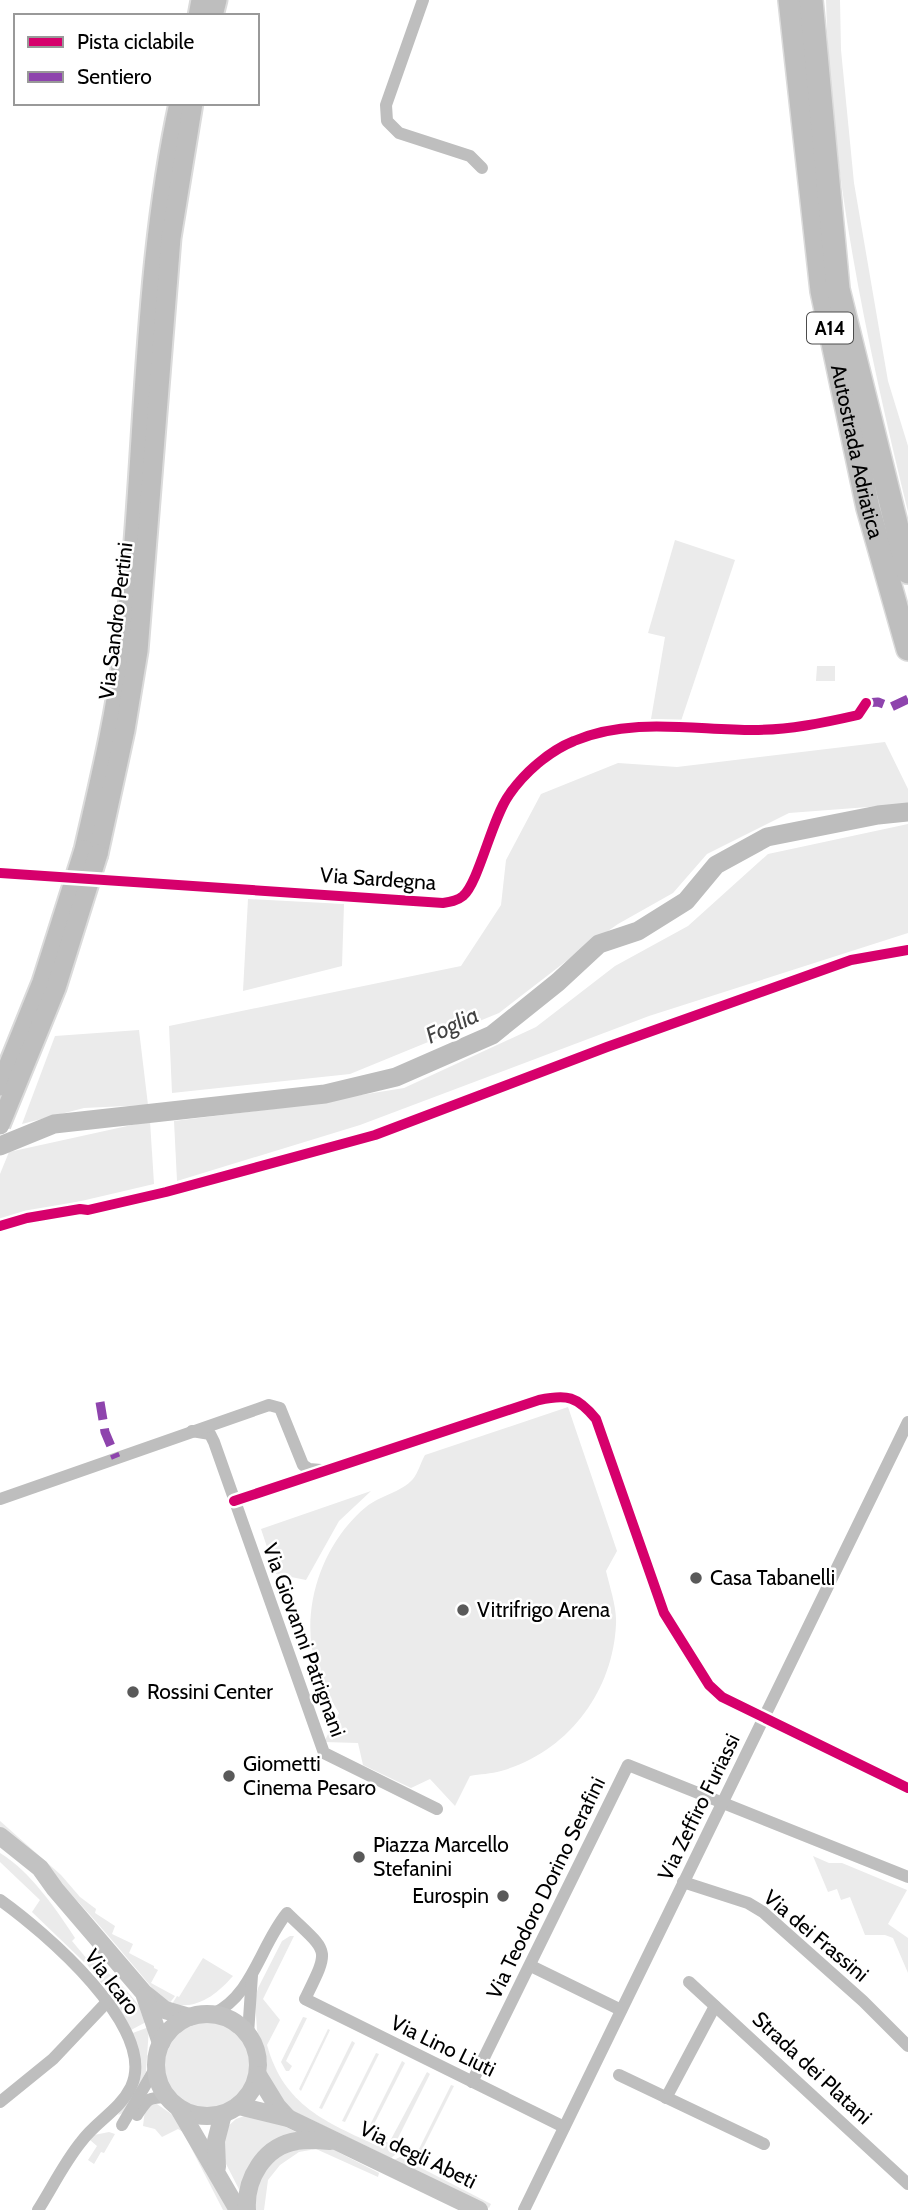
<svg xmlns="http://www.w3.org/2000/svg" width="908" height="2210" font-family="Cabin,sans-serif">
	<rect width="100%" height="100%" fill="#fff"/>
	<g fill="#ebebeb">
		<path d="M826,0h14l1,50 13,133 34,198 20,65v66c-41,-169 -78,-338 -82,-512z"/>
		<polygon points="675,540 735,560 681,721 651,719 665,637 648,633"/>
		<polygon points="817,666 835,666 835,681 816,681"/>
		<polygon points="885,742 908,789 908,804 789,813 707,854 673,893 618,924 578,952 499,1013 350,1074 172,1093 169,1026 461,966 501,905 506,860 541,794 618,763 677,767"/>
		<polygon points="908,824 908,933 649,1016 360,1125 177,1181 174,1121 280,1108 404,1088 536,1027 615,966 688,926 768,854"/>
		<polygon points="248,899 344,904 342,966 243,991"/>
		<polygon points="139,1030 148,1105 84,1108 22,1124 55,1036"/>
		<polygon points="150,1121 154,1184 0,1220 0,1174 9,1152"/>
		<path d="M568,1407l49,144 -11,20c4,17 11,37 10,53 -3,68 -48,128 -115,147 -10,3 -21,3 -31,5l-15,30 -25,-27 -19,9 -48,-23 -5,-22 -34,-1 15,-29c-9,-14 -16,-29 -22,-44 -19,-56 4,-125 49,-162 13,-11 36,-15 47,-28 5,-6 8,-17 12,-24z"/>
		<polygon points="371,1491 339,1521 306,1580 276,1574 261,1529"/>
		<path d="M0,1821l61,54 19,22 16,12 -1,4 20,13 -3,8 21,10 -4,9 25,13v2l4,2 -7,13 24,13 -6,8 -15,-14c-48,-57 -94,-115 -154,-160z"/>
		<path d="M0,1853c29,17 57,57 75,85l-3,3 15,18 -3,3 -52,-50 8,-12 -40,-38z"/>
		<polygon points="813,1856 829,1863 842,1863 907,1890 888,1924 908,1938 908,1973 893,1938 885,1935 865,1935 850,1897 841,1900 837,1889 828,1892"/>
		<path d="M290,1936h4l-31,63 17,21 -13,25c17,61 59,77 111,101l6,-5 5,2 38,-71 3,2 -36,72 7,4 -10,8 -108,-52 -16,-27v-17l-10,-32 -2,-30 3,-12 24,-47z"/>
		<path d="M93,1958c20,21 42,36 55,63l-17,9 -22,-37 -23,-30z"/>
		<path d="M203,1958l30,18c-16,18 -35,34 -61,28l5,-8 2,1z"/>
		<polygon points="303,2017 307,2018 286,2061 292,2066 289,2071 286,2071 281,2062"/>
		<circle cx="207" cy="2065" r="45"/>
		<polygon points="149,2027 146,2072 123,2113 118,2115 137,2083 130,2034"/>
		<polygon points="328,2029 330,2030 301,2091 299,2089"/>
		<polygon points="352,2041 355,2043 322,2109 319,2108"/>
		<polygon points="376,2053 379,2054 345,2122 342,2121"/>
		<polygon points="402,2061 405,2063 369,2134 366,2133"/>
		<polygon points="451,2085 454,2086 418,2158 415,2157"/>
		<polygon points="154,2102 180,2120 228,2210 223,2210 183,2132 178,2129 162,2137 155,2129 143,2126 145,2110"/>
		<polygon points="247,2115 264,2116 304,2136 286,2140 244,2199 223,2158 226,2128 236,2119"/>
		<polygon points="109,2132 115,2134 104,2153 101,2152 94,2164 88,2160 97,2146 90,2140 94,2135"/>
		<path d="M326,2146l53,27 -1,4 -62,-28 -17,3 -19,13 -12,15 -4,30h-9c-9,-25 13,-44 29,-61z"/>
		<polygon points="400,2157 491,2204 489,2208 394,2160"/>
	</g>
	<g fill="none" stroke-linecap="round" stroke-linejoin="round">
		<polyline stroke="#bdbdbd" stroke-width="19" points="0,1146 54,1124 325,1094 396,1077 492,1035 558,982 599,944 638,931 686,901 716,865 767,837 878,815 908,812"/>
		<defs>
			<g id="primary">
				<polyline points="198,16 201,0"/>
				<polyline points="213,16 217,0"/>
				<path d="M84,850c15,-66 31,-131 39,-198 23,-182 17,-369 56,-549"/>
				<polyline points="98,854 125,730 138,651 171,238 193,103"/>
			</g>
			<g id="highway">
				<path id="s1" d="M790,0l32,291 46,217 40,141"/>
				<polyline points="811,0 838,289 908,572"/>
			</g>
		</defs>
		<use href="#primary" stroke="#dbdbdb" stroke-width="23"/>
		<use href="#highway" stroke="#dbdbdb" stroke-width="26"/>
		<g stroke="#bebebe" stroke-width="12">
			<polyline points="423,0 386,105 387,121 399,133 470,156 482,168"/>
			<path d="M0,873l443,30c7,-1 14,-2 20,-7 16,-14 29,-78 46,-101 15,-22 40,-44 65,-54 56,-24 120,-11 179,-11 36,0 70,-7 105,-15l8,-12"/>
			<polyline points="192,1431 210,1434 214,1442 324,1753 437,1809"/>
			<polyline points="0,1499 269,1405 280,1408 303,1465 309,1469 321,1470"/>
			<path d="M234,1501l305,-101c28,-6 38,-4 57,19l68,194 45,72 13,12 186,91"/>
			<polyline points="683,1882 748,1903 763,1912 863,2001 908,2046"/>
			<path d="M0,1900c42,30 159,128 131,187 -12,24 -35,34 -50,55 -17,21 -29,46 -43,68"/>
			<polyline points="531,1966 621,2010"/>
			<polyline points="689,1982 908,2184"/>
			<path d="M213,2014c40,-19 47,-68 74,-101 42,41 44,33 18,86l259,128"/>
			<polyline points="248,2034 252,1975"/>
			<polyline points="619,2075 764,2144"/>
			<polyline points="472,2082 628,1765 908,1877"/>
			<polyline points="666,2098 715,2006"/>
			<polyline points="0,2102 53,2059 107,2002"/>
			<path d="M137,2115c11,-17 10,-17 30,-18"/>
			<polyline points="122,2125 156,2067"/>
			<polyline points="524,2210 908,1422"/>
		</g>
		<g stroke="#c2c2c2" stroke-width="18">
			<polyline points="0,1836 40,1868 55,1889 144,1993 165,2010 189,2017"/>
			<polyline points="145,1996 161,2043"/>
			<circle cx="207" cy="2065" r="51"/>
			<polyline points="258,2075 277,2106 288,2118"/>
			<polyline points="239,2106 288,2118 479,2210"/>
			<polyline points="178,2107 238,2210"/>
			<polyline points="217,2167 216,2141 223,2114"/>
			<path d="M247,2210c-2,-31 17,-64 50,-69 11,-2 22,-1 33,0"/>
		</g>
		<use href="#primary" stroke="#bebebe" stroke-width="19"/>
		<use href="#highway" stroke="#bebebe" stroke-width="23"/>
		<defs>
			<g id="primary-bridge">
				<polyline points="0,1086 42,982 84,850"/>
				<polyline points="0,1125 56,988 98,854"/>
			</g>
		</defs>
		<use href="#primary-bridge" stroke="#dbdbdb" stroke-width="23" stroke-linecap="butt"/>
		<use href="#primary-bridge" stroke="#bebebe" stroke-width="19"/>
		<g stroke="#8e44ad" stroke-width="9" stroke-dasharray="18 9" stroke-linecap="butt">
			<polyline points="866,703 878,702 891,707 908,699"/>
			<polyline points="100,1402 105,1432 116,1458"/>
		</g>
		<defs>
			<g id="cycleway">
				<path d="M0,873l443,30c7,-1 14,-2 20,-7 16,-14 29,-78 46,-101 15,-22 40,-44 65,-54 56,-24 120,-11 179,-11 36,0 70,-7 105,-15l8,-12"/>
				<polyline points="0,1226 27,1218 80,1209 88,1210 166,1192 375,1135 607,1047 851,960 908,950"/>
				<path d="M234,1501l305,-101c28,-6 38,-4 57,19l68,194 45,72 13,12 186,91"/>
			</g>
		</defs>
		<use href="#cycleway" stroke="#fff" stroke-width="15"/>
		<use href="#cycleway" stroke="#d6006c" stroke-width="10"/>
	</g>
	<g fill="#595959" stroke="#fff" stroke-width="2.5">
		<circle cx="696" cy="1578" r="7"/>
		<circle cx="463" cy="1610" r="7"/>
		<circle cx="133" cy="1692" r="7"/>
		<circle cx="229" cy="1776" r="7"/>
		<circle cx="359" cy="1857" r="7"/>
		<circle cx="503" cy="1896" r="7"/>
	</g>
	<g text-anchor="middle" stroke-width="5" stroke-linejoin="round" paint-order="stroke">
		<rect fill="#fff" stroke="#4c4c4c" stroke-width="2" x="807" y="312.5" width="46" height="31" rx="5"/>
		<g font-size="19" font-weight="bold" fill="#000">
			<text x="830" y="335">A14</text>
		</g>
		<g font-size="21" fill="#000" stroke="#fff">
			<text dy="7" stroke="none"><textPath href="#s1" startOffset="457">Autostrada Adriatica</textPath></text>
			<text transform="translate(116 621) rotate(-83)" y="7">Via Sandro Pertini</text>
			<text transform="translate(378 879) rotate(4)" y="7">Via Sardegna</text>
			<text transform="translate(304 1640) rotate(70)" y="7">Via Giovanni Patrignani</text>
			<text transform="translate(699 1807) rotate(-64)" y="7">Via Zeffiro Furiassi</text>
			<text transform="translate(546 1888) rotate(-64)" y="7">Via Teodoro Dorino Serafini</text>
			<text transform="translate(816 1936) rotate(40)" y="7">Via dei Frassini</text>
			<text transform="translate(112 1982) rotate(53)" y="7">Via Icaro</text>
			<text transform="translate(443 2046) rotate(26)" y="7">Via Lino Liuti</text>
			<text transform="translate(812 2068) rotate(43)" y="7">Strada dei Platani</text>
			<text transform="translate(418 2155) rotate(26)" y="7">Via degli Abeti</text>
		</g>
		<g font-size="21" fill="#000" stroke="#fff" text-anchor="start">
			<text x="710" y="1585">Casa Tabanelli</text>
			<text x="477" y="1617">Vitrifrigo Arena</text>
			<text x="147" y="1699">Rossini Center</text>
			<text x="243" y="1771">Giometti<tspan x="243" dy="24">Cinema Pesaro</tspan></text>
			<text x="373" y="1852">Piazza Marcello<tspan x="373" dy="24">Stefanini</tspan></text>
			<text x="489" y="1903" text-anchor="end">Eurospin</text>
		</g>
		<g font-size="23" font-style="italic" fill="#424242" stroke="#fff">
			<text transform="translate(452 1025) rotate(-25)" y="8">Foglia</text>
		</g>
	</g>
	<rect x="14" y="14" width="245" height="91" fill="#ffffff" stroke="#999999" stroke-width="2"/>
	<rect x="28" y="37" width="35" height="10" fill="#d6006c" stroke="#999999" stroke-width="2"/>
	<text x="77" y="49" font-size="21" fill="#000000">Pista ciclabile</text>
	<rect x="28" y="72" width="35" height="10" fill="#8e44ad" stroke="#999999" stroke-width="2"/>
	<text x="77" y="84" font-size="21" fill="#000000">Sentiero</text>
</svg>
